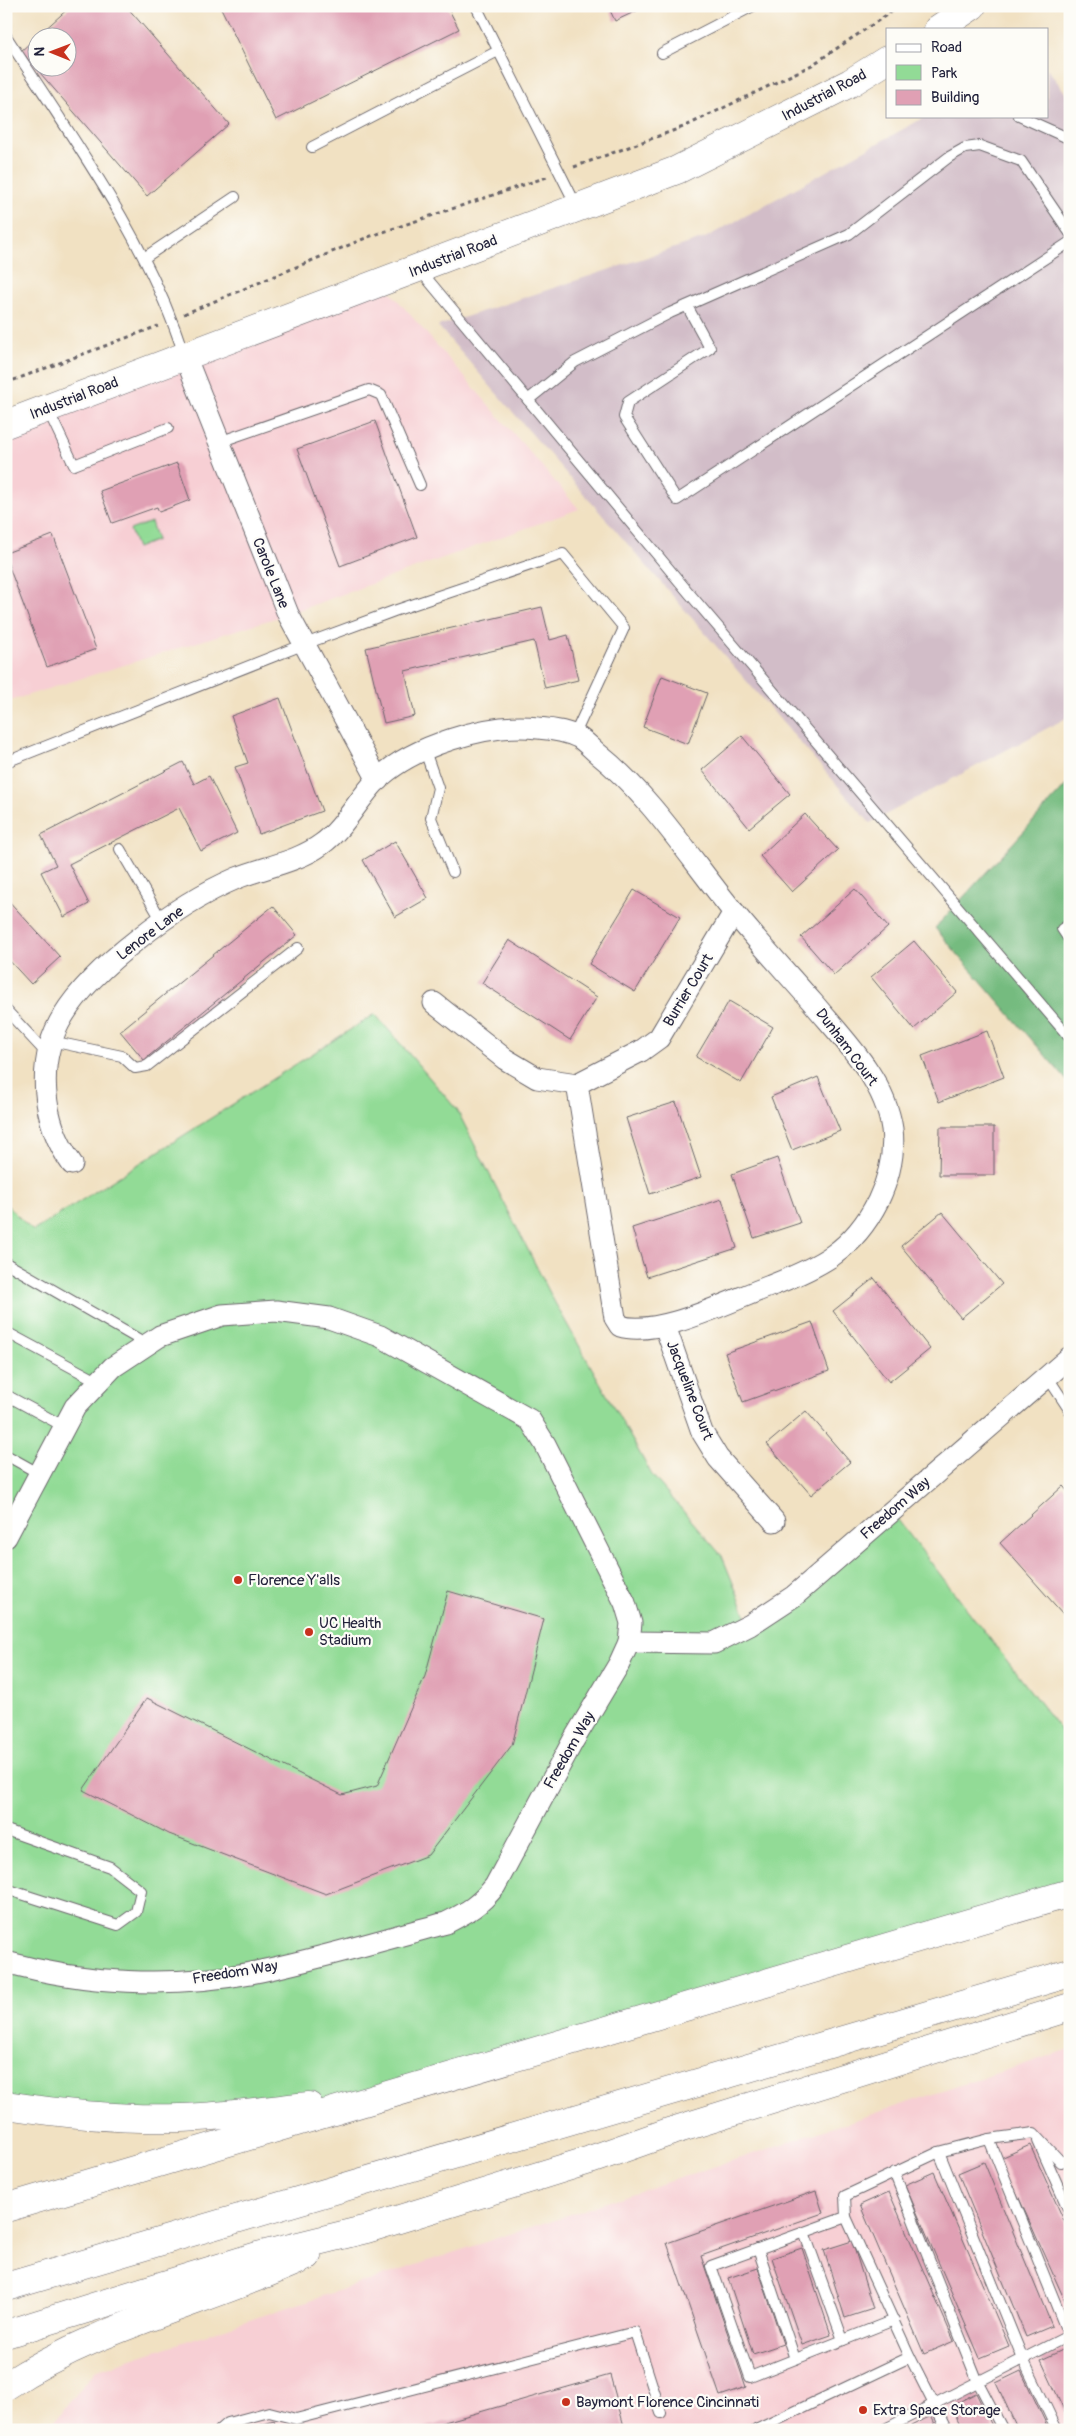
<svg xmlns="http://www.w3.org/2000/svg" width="1076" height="2436" font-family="Pangolin,sans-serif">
	<rect width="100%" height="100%" fill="#fdfcf7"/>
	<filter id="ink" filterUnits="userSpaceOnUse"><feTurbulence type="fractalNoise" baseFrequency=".02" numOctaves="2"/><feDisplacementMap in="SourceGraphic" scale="10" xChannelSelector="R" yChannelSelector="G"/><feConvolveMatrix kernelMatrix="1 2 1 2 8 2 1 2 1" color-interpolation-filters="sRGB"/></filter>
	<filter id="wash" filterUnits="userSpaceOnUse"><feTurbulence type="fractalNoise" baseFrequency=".0096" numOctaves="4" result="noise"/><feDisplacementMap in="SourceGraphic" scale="20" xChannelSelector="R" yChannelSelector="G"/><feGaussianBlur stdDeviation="1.12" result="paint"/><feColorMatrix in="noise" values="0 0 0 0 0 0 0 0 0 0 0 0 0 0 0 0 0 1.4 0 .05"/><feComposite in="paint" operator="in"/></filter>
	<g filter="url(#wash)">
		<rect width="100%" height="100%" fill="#f1e1c2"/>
		<g fill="#f7cfd4">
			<polygon points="382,282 579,509 288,614 6,702 6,423"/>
			<polygon points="1070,2049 1070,2430 47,2430 95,2371"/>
		</g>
		<polygon fill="#d2bdc8" points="1047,68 1070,99 1070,716 870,823 438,326 705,238 927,116 1047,116"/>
		<g fill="#92db96" stroke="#5a7e68">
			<polygon points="151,522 157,540 137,548 130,530"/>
			<polygon points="375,1014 457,1110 554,1301 652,1475 722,1556 750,1625 891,1511 1070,1742 1070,1893 373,2100 181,2118 6,2105 6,1204 33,1231"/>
		</g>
		<polygon fill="#75bb7f" stroke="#4c6e5d" points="1070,781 1070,1084 935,928"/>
		<g id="blocks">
			<g fill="#e0a0b4" fill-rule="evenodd">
				<path d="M71,6h55l103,118 -82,72 -126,-145zM38,38h30v30h-30z"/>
				<polygon points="220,6 447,6 459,29 276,120"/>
				<polygon points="608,6 647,6 615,21"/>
				<polygon points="375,421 417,537 340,566 297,449"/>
				<polygon points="177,463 190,500 159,512 157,507 112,523 100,491"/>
				<polygon points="53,535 96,649 47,667 6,559 6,553"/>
				<polygon points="542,607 550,640 568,635 578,680 545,688 534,641 405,671 415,716 384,723 366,648"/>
				<polygon points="662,676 707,693 688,744 643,727"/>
				<polygon points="280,698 322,811 259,834 235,767 248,763 231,716"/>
				<polygon points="742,736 790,794 749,828 702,770"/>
				<polygon points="183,762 194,784 209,776 237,833 201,851 179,808 69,864 89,904 64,917 41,872 56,865 41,835"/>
				<polygon points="805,814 838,850 792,892 760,856"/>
				<polygon points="395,841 428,898 395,917 363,860"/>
				<polygon points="855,889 888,927 834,975 801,937"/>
				<polygon points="634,890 680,917 635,992 589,964"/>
				<polygon points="6,898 60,957 31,984 6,957"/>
				<polygon points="273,906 297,935 144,1060 120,1031"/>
				<polygon points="509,940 597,997 570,1040 482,983"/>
				<polygon points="914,941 957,992 914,1029 871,977"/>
				<polygon points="729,1001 773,1027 741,1083 696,1057"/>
				<polygon points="987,1031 1004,1077 939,1102 922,1056"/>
				<polygon points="818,1077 840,1131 792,1150 771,1097"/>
				<polygon points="676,1102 701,1177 650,1194 626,1118"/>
				<polygon points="940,1127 994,1127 994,1175 939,1175"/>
				<polygon points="777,1158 800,1223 754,1238 732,1174"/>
				<polygon points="722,1199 737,1248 647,1277 632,1228"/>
				<polygon points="942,1212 1002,1284 961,1318 901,1246"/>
				<polygon points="874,1278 930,1349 889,1382 833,1311"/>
				<polygon points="812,1322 829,1371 743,1402 725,1353"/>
				<polygon points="806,1411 850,1462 811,1495 767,1444"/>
				<polygon points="1063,1486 1070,1494 1070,1608 1063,1614 1000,1543"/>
				<polygon points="448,1591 544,1619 512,1745 428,1855 326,1894 169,1834 83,1790 147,1698 342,1795 377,1786 425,1676"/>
				<polygon points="1030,2145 1070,2234 1070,2312 1001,2158"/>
				<polygon points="984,2162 1052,2326 1026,2337 958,2173"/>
				<polygon points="934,2172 1009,2346 980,2358 905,2185"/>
				<polygon points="816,2191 823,2213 701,2256 746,2387 720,2396 667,2243"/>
				<polygon points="889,2192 954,2341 924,2354 860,2205"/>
				<polygon points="852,2241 873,2309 845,2318 824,2250"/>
				<polygon points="802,2248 831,2335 802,2345 772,2258"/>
				<polygon points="758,2268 783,2344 753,2354 728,2278"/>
				<polygon points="1069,2347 1070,2349 1070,2423 1041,2360"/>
				<polygon points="1021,2371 1049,2430 1018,2430 996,2383"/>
				<polygon points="610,2375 625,2430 420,2430 420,2429"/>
				<polygon points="976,2393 994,2430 963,2430 951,2406"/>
				<polygon points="931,2416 938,2430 903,2430"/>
				<polygon points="274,2421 277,2430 247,2430 247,2429"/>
			</g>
		</g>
	</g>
	<g filter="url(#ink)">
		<use href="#blocks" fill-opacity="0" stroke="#6a656a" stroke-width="1"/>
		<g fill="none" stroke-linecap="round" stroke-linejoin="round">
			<defs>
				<g id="lane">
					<polyline points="476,6 577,207"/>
					<path d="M6,36c66,102 141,203 178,319"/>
					<polyline points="662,53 753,6"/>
					<polyline points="1019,116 1070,139"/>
					<polyline points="312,147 498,51"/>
					<polyline points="144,258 235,197"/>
					<polyline points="419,269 689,593 1070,1038"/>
					<polyline points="687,306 710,348 628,402 624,417 677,500 1070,242"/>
					<polyline points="528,400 575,362 670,313 849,234 949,157 965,148 980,146 1021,161 1070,233"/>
					<polyline points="48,410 74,465 168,428"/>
					<polyline points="219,442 369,390 381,395 420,485"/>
					<polyline points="425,751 438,788 431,818 453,872"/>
					<polyline points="6,762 305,644 394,611 563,554 624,628 574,736"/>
					<polyline points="120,849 162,921"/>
					<polyline points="1070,924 1062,929 1070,941"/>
					<polyline points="6,1010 48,1055"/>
					<polyline points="51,1041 122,1056 135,1068 147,1066 298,948"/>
					<polyline points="6,1263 147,1344"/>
					<polyline points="6,1332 99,1382"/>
					<polyline points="1047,1376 1070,1411"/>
					<polyline points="6,1395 65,1427"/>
					<polyline points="6,1455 40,1474"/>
					<polyline points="6,1830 110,1867 141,1891 136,1912 118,1925 6,1889"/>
					<polyline points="989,2139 1070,2339"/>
					<polyline points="1038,2141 1070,2213"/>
					<polyline points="939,2152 1023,2359 1057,2430"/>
					<polyline points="894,2172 978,2382 1003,2430"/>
					<polyline points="846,2217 910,2357"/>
					<polyline points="804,2232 843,2340"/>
					<polyline points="758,2249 795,2359"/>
					<polyline points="894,2320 750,2377 711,2266 846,2217 845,2196 939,2152 989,2139 1034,2133 1061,2162 1070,2159"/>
					<polyline points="220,2430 228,2423 269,2412 296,2419 635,2332 661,2413"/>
					<polyline points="756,2430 910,2357 947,2430"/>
					<polyline points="883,2430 1070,2335"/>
				</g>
				<g id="street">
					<polyline points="185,356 288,614 378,780"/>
					<polyline points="434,1003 505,1059 537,1078 577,1084"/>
					<polyline points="577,1084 641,1051 659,1038 734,912"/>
					<path d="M72,1164c-30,-42 -37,-102 -9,-148 18,-30 48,-56 75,-77 30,-24 64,-46 99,-61 27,-11 61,-16 85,-34 22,-16 35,-43 54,-63 35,-35 113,-59 162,-53 11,1 30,4 40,9 7,4 13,11 19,16 54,43 92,104 135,157 26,32 55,63 82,94 31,37 71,76 78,125 3,25 -4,51 -14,72 -25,50 -59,66 -108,85 -39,14 -111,52 -150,40l-5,-8 -38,-234"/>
					<polyline points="665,1326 702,1432 718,1458 774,1521"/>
					<polyline points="6,1537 75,1407 113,1367 160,1336 222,1315 276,1311 329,1318 380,1336 530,1420 545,1444 625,1603 631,1623 629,1642"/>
					<path d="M6,1962c78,22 165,26 245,11 65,-13 130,-33 195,-50 22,-11 34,-18 49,-37l78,-145 46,-77 10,-22 85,1 36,-18 44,-29 276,-239"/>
				</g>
				<g id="secondary">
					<polyline points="938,29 972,6"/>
					<polyline points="6,424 677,170 850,83 887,60"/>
				</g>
				<g id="highway">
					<path d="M6,2105c58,9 116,15 174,13 43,-1 86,-8 129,-12"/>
					<polyline points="6,2208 1070,1893"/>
					<polyline points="6,2287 1070,1973"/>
					<polyline points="6,2334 257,2256 367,2229 590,2160 672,2131 1070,2007"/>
					<path d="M6,2386c92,-61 202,-84 301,-130"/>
				</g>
			</defs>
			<use href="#lane" stroke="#6a656a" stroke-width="12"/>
			<use href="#street" stroke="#6a656a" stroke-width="23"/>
			<use href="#secondary" stroke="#6a656a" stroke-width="29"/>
			<use href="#highway" stroke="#6a656a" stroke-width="29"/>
			<g stroke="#6a656a" stroke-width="3" stroke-dasharray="4 4" stroke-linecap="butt">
				<polyline points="574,167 686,126 812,65 900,6"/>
				<polyline points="184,314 368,237 547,177"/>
				<polyline points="6,383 158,326"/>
			</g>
			<use href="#lane" stroke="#fff" stroke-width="10"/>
			<use href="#street" stroke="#fff" stroke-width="21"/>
			<use href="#secondary" stroke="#fff" stroke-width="28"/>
			<use href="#highway" stroke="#fff" stroke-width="28"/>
		</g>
	</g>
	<g fill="#c8321e" stroke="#fdfcf7" stroke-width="2">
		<circle cx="238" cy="1580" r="5"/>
		<circle cx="309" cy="1632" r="5"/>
		<circle cx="566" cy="2402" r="5"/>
		<circle cx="863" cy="2410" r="5"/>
	</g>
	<g text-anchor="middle" stroke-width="4.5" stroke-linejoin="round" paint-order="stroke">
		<g font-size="15" fill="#22223b" stroke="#fdfcf7">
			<text transform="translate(824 95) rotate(-28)" y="5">Industrial Road</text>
			<text transform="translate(453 256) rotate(-21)" y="5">Industrial Road</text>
			<text transform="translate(74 398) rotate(-21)" y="5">Industrial Road</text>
			<text transform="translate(271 573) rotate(68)" y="5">Carole Lane</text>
			<text transform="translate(150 933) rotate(-37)" y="5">Lenore Lane</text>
			<text transform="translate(688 990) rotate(-59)" y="5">Burrier Court</text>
			<text transform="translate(847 1047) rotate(53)" y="5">Dunham Court</text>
			<text transform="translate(690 1390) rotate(69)" y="5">Jacqueline Court</text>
			<text transform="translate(895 1508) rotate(-41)" y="5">Freedom Way</text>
			<text transform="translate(569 1750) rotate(-60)" y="5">Freedom Way</text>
			<text transform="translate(235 1972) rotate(-9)" y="5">Freedom Way</text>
		</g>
		<g font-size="15" fill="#22223b" stroke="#fdfcf7" text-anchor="start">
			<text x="248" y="1585">Florence Y'alls</text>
			<text x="319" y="1628">UC Health<tspan x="319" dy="17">Stadium</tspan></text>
			<text x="576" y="2407">Baymont Florence Cincinnati</text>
			<text x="873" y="2415">Extra Space Storage</text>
		</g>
	</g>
	<rect width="1076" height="2436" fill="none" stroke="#fdfcf7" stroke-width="25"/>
	<rect x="886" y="28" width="162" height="90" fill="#fdfcf7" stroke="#a5a5ac"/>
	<rect x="896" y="44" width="25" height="8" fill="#ffffff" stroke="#a5a5ac"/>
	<text x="931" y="52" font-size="15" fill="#22223b">Road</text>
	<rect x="896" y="65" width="25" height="15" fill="#92db96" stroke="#a5a5ac"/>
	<text x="931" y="78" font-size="15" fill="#22223b">Park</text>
	<rect x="896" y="90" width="25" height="15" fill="#e0a0b4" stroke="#a5a5ac"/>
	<text x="931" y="102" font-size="15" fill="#22223b">Building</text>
	<g transform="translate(52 52) rotate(271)"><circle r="24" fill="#fdfcf7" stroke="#a5a5ac"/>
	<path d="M0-4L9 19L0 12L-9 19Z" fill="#c8321e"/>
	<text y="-8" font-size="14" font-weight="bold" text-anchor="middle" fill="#22223b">N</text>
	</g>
</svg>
